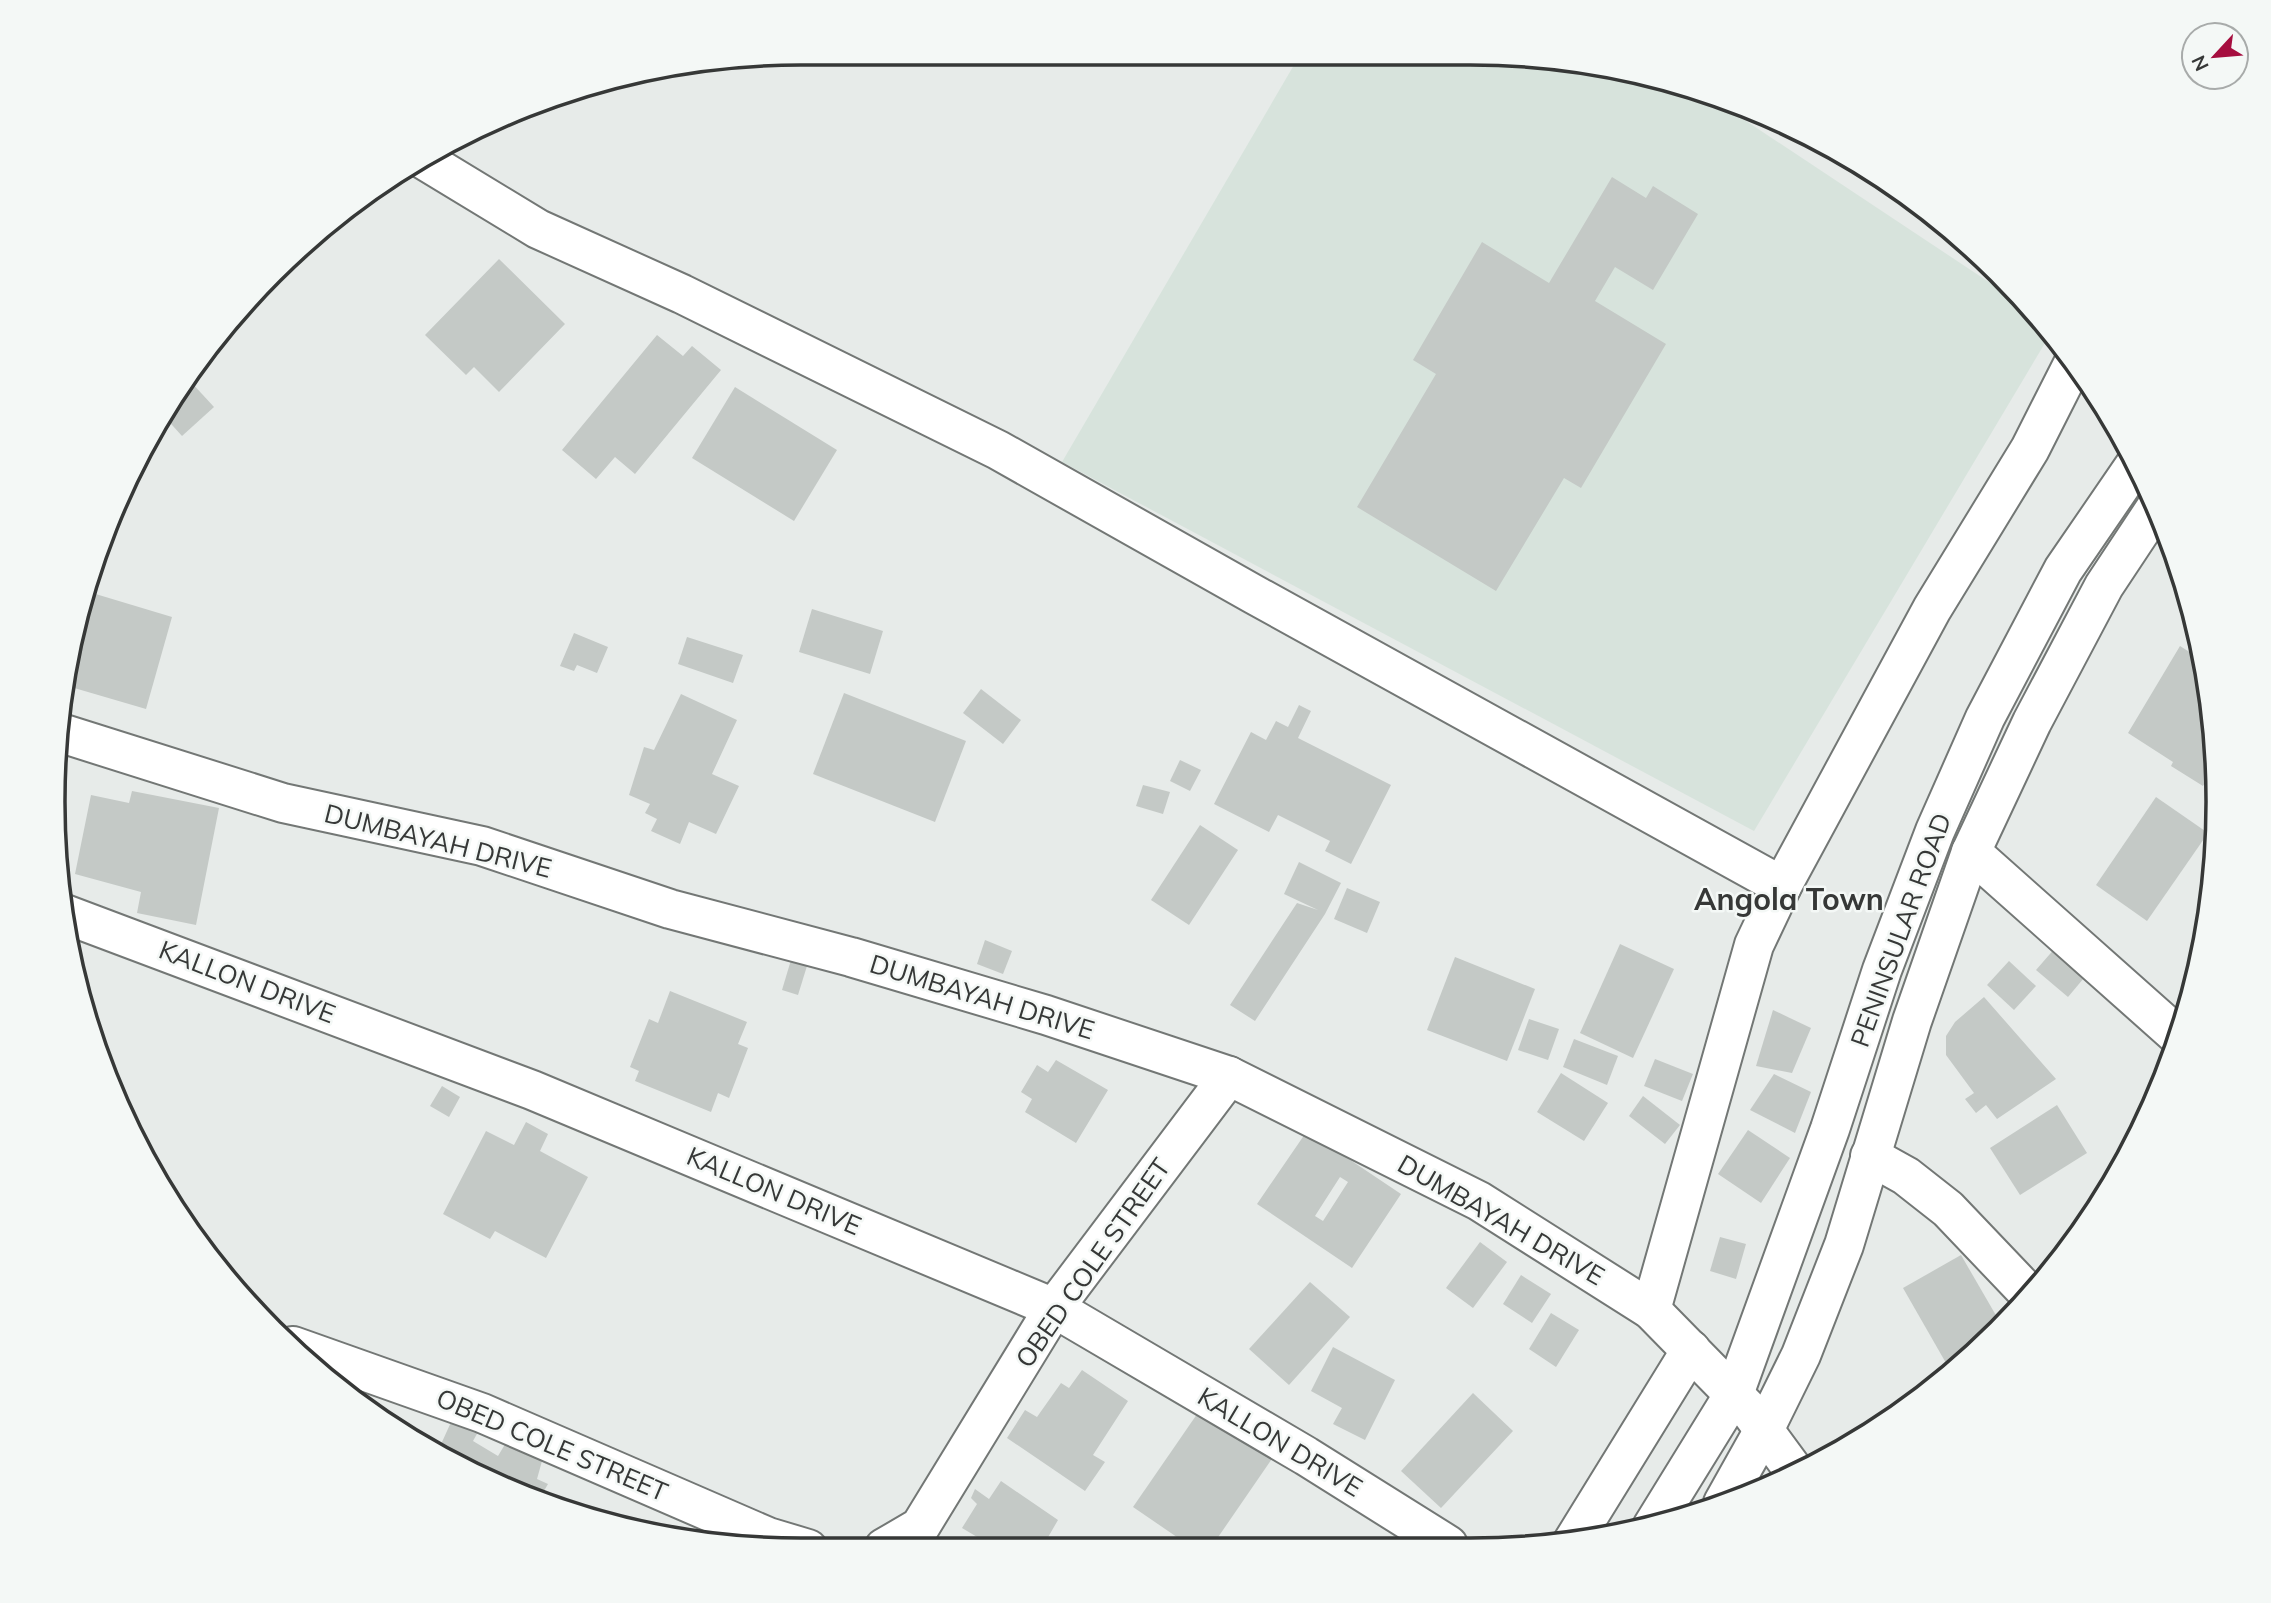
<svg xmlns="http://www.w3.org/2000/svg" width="2271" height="1603" font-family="Mulish,sans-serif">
	<rect width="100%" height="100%" fill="#e7ebe9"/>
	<polygon fill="#d7e3dc" points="1301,53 1470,53 1616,67 1707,95 2037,314 2051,333 1754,831 1062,462"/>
	<g fill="#c4c9c6" fill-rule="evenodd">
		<polygon points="1612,177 1646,198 1653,186 1698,214 1653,290 1615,267 1595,301 1666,344 1581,488 1564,478 1496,591 1357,507 1436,374 1413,360 1482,242 1549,283"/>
		<polygon points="499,259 565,324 499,392 474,367 466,375 425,335"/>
		<polygon points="657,335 683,356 692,346 721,370 635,474 615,457 596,479 562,450"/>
		<polygon points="190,381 214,407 182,436 163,415 173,396"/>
		<polygon points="735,387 837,450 794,521 692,458"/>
		<polygon points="160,420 165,426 150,439"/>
		<polygon points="89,592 172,617 146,709 64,685"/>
		<polygon points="812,609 883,631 870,674 799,652"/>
		<polygon points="574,633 608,647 597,673 577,665 574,671 560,666"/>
		<polygon points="687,637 743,655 733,683 678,664"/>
		<polygon points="2180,646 2202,660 2212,703 2214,768 2203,786 2171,766 2173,762 2128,733"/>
		<polygon points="981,689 1021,720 1003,744 963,713"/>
		<polygon points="844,693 966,741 935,822 813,774"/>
		<polygon points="681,694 737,720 712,774 739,786 716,834 689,822 680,844 651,831 657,819 645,813 650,804 629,795 644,747 654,750"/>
		<polygon points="1299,705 1311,711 1298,738 1391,785 1351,864 1325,851 1330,841 1278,815 1269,832 1214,804 1251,732 1266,740 1276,721 1288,727"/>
		<polygon points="1180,760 1201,770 1190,791 1170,781"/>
		<polygon points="1143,785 1170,792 1163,814 1136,806"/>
		<polygon points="132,791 219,808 196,925 137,913 141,892 75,874 91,795 129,803"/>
		<polygon points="2156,797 2208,833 2147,921 2096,885"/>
		<polygon points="1200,825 1238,850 1189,925 1151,900"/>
		<polygon points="1299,862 1341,883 1325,914 1255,1021 1230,1005 1297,903 1318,910 1284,894"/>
		<polygon points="1347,888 1380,902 1367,933 1334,919"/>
		<polygon points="2063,939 2094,966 2068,997 2036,970"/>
		<polygon points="985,940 1012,951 1003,974 977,964"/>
		<polygon points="1620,944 1674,969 1633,1058 1580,1033"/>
		<polygon points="1455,957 1535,989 1507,1061 1427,1030"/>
		<polygon points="791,960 807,966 798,995 782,990"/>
		<polygon points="2009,961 2036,986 2014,1010 1987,985"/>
		<polygon points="670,991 747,1022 738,1044 748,1048 729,1098 718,1093 711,1112 635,1081 639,1071 630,1067 649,1019 658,1023"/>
		<polygon points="1984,997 2056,1079 1997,1119 1986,1105 1976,1113 1965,1099 1974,1093 1946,1055 1946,1036 1955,1022"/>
		<polygon points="1773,1010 1811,1028 1792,1073 1756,1066"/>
		<polygon points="1529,1019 1559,1029 1548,1060 1518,1050"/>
		<polygon points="1574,1039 1618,1056 1607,1085 1563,1067"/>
		<polygon points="1655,1059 1693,1074 1682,1101 1644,1086"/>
		<polygon points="1056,1060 1108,1090 1076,1143 1025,1112 1032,1099 1021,1092 1037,1065 1048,1072"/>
		<polygon points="1561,1073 1608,1103 1584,1141 1537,1112"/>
		<polygon points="1774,1074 1811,1092 1795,1133 1750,1110"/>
		<polygon points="442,1086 460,1097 449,1117 430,1106"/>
		<polygon points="1643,1096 1680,1125 1665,1144 1629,1116"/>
		<polygon points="2057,1105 2087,1153 2020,1195 1990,1148"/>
		<polygon points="526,1122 548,1134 540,1151 588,1177 546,1258 495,1231 490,1239 443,1214 486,1131 514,1145"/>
		<polygon points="1748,1130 1790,1158 1761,1203 1718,1174"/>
		<path d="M1307,1131l94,63 -49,74 -95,-64zM1340,1177l8,5 -25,39 -8,-5z"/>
		<polygon points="1720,1237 1746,1244 1736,1279 1710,1271"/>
		<polygon points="1480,1242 1507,1262 1473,1308 1446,1288"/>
		<polygon points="1961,1255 2001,1324 1969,1359 1950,1370 1903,1288"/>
		<polygon points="1521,1275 1551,1294 1532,1323 1503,1304"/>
		<polygon points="1310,1282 1350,1317 1289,1385 1249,1349"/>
		<polygon points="1551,1313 1579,1330 1556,1367 1529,1349"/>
		<polygon points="1333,1347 1395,1380 1365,1440 1333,1424 1342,1408 1311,1391"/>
		<polygon points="1082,1370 1128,1401 1093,1455 1105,1462 1085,1491 1007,1438 1025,1410 1037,1417 1061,1383 1069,1388"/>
		<polygon points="1473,1393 1513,1431 1441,1508 1401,1471"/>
		<polygon points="1204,1404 1276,1453 1212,1546 1190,1546 1133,1507"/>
		<polygon points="452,1420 478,1432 473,1441 498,1456 507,1441 542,1461 537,1479 548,1484 541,1496 544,1501 471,1473 437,1453"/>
		<polygon points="1001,1481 1058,1520 1047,1539 1060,1547 994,1547 962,1528 977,1504 971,1498 975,1489 989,1499"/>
	</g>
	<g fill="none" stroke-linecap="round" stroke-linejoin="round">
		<defs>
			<g id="minor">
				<polyline points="421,158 538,229 682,294 998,450 1255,595 1782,886"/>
				<polyline points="58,732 283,803 482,846 670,909 851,957 1046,1015 1229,1076 1479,1201 1651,1310 1750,1411 1797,1475"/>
				<polyline points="1971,852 2178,1036"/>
				<polyline points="62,913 532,1090 1054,1308 1306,1456 1448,1545"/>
				<polyline points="1870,1156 1906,1176 1948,1209 2029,1294"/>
				<polyline points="1651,1310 1754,945 1782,886 1932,609 2030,449 2073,364"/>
				<polyline points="293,1346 482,1413 768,1537 808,1549"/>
				<polyline points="1572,1543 1691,1350"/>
				<polyline points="884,1548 920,1527 1054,1308 1229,1076"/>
			</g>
			<g id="major">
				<polyline points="1723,1503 1765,1428 1801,1355 1844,1245 1912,1021 1971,852 2032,722 2104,586 2155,509"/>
				<polyline points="1652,1527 1734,1394 1830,1129 1882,970 1935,831 1985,718 2063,570 2135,465"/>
			</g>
		</defs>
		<use href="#minor" stroke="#737775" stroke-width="42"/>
		<use href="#major" stroke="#737775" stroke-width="42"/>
		<use href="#minor" stroke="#fff" stroke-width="38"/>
		<use href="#major" stroke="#fff" stroke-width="38"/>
	</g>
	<g text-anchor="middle" stroke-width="5" stroke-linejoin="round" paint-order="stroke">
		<g font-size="26" fill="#363837" stroke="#f4f8f6">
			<text transform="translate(438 841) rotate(14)" y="9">DUMBAYAH DRIVE</text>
			<text transform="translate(1901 930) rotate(-70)" y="9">PENINSULAR ROAD</text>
			<text transform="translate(247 982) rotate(21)" y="9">KALLON DRIVE</text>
			<text transform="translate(982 997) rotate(17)" y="9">DUMBAYAH DRIVE</text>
			<text transform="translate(774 1191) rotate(23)" y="9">KALLON DRIVE</text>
			<text transform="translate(1501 1220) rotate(30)" y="9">DUMBAYAH DRIVE</text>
			<text transform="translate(1093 1263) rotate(-55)" y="9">OBED COLE STREET</text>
			<text transform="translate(1280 1442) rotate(31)" y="9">KALLON DRIVE</text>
			<text transform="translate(552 1445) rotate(23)" y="9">OBED COLE STREET</text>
		</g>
		<g font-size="30" font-weight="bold" fill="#363837" stroke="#f4f8f6">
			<text x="1789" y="910">Angola Town</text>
		</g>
	</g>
	<path d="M0 0H2271V1603H0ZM801 65H1470A736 736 0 0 1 2206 801V802A736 736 0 0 1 1470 1538H801A736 736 0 0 1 65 802V801A736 736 0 0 1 801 65Z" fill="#f4f8f6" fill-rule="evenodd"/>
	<path fill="none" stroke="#363837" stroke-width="3.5" d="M801 65H1470A736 736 0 0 1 2206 801V802A736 736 0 0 1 1470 1538H801A736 736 0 0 1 65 802V801A736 736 0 0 1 801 65Z"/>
	<g transform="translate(2215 56) rotate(244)"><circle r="33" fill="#f4f8f6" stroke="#a8abaa" stroke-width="2"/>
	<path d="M0-5L12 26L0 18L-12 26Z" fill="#a60e3f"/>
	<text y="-10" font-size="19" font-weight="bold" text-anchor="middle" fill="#363837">N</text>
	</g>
</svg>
